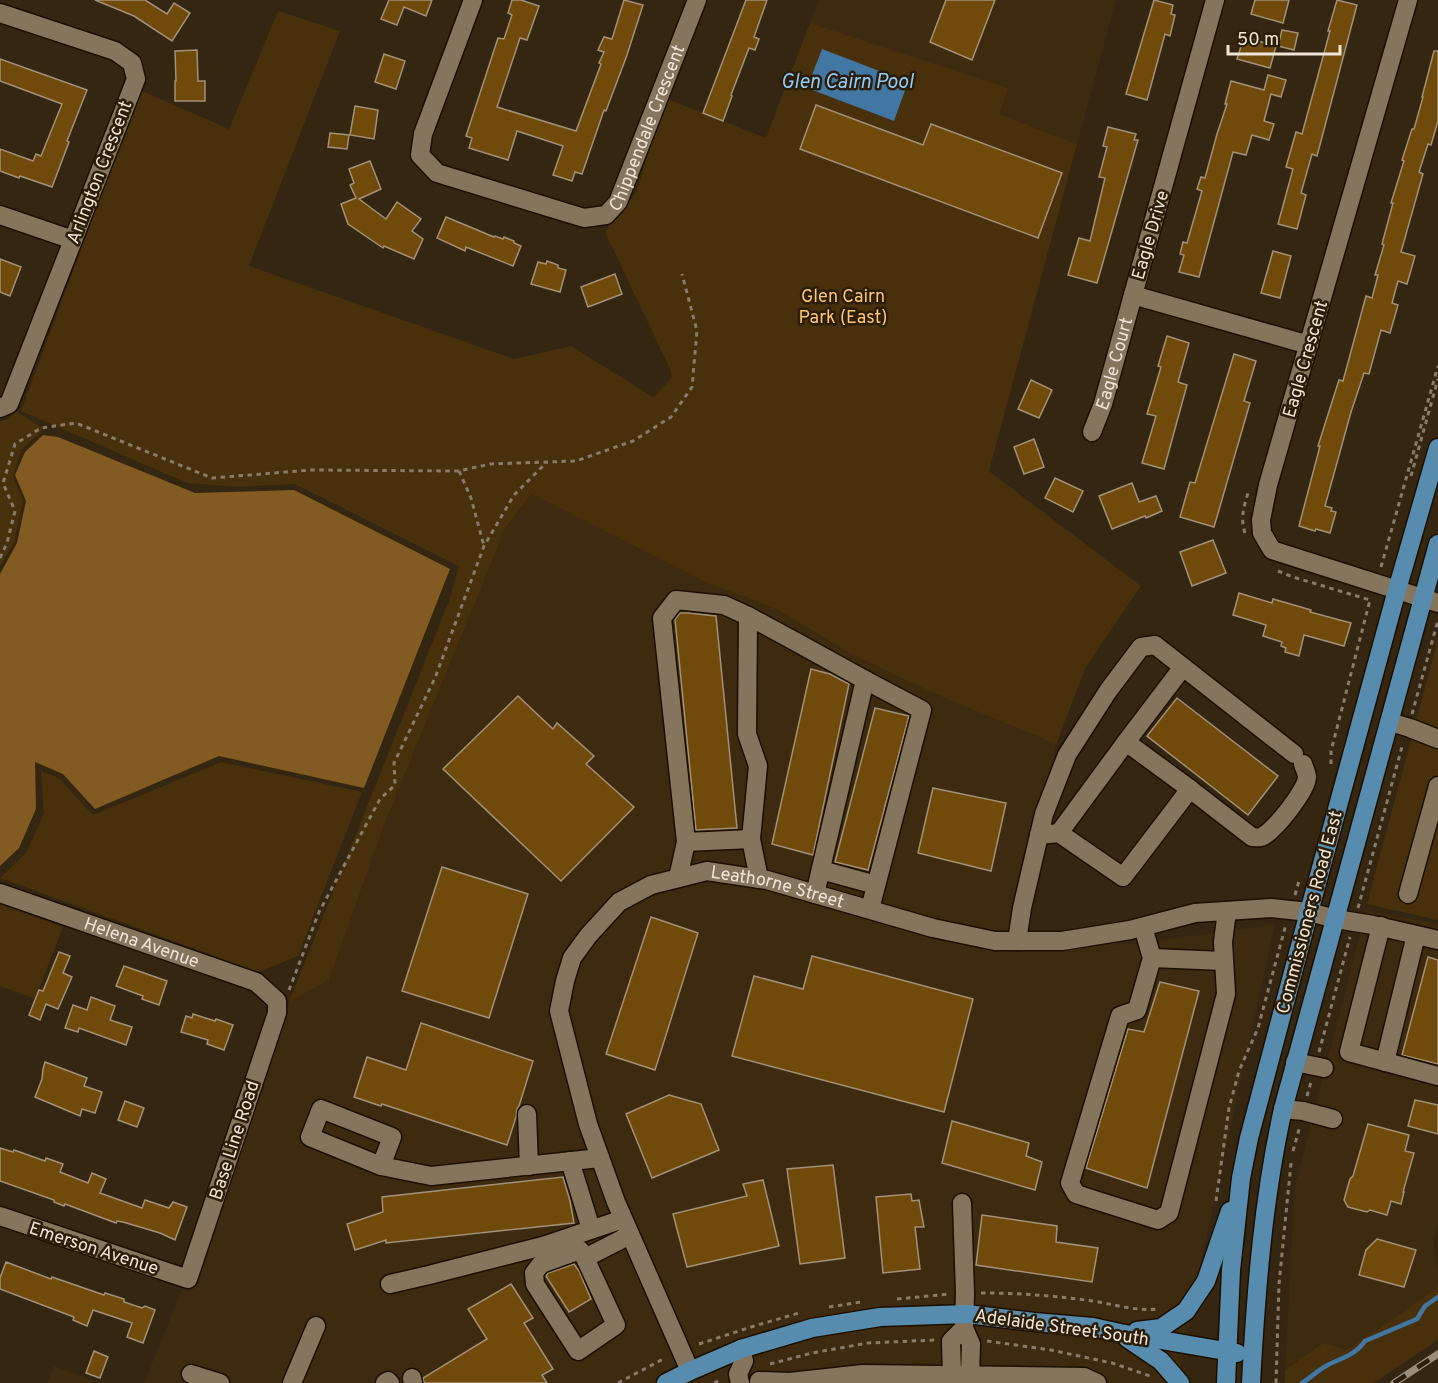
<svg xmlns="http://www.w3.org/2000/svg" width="1438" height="1383" font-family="Overpass,sans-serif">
	<rect width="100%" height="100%" fill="#352611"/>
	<g fill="#3e2b0f">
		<polygon points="819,0 1116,0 1077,144 998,114 1007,89 810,23"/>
		<polygon points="533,494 710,584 777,609 849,653 942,697 1056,744 1011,948 1132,944 1275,924 1202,1257 1178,1383 144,1383 183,1287 289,1002 329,980 384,825 506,527"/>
		<polygon points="1366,911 1438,924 1438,1223 1433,1240 1438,1270 1438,1286 1419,1301 1347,1350 1322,1343 1285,1370 1295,1186"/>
		<polygon points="54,1366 100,1383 47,1383"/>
	</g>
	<g fill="#47300b">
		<polygon points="278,11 340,31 249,266 514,359 571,346 653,397 672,378 670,369 605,232 636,193 665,98 766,138 810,23 1008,88 999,114 1077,144 989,471 1141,586 1086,667 1056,744 942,697 849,653 777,609 710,584 532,494 506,527 384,825 329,980 289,1002 449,601 459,566 295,484 236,487 187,483 21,411 140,90 229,129"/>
		<polygon points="16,411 44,429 21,450 13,477 23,500 14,542 0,566 0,422 8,419"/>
		<polygon points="1438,639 1438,920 1367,904"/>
		<polygon points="221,762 362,792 298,956 259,972 0,878 26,853 44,813 41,771 59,778 93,815"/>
		<polygon points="0,904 63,927 35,999 0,986"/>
		<polygon points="1438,1286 1438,1340 1373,1383 1285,1383 1285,1370 1323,1343 1347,1350 1419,1301"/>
	</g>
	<polygon fill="#815b21" points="43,435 58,437 195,493 294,490 450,569 364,788 219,756 95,809 63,774 35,762 36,809 19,848 0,866 0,574 17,543 26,501 15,475 25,452"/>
	<polygon fill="#4177a2" points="822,49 908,82 894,121 807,88"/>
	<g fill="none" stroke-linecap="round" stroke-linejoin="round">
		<path stroke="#4177a2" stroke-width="4.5" d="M1302,1383c8,-5 15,-12 24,-17 14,-8 29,-10 39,-25l52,-22 8,-13 13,-9"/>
	</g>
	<g fill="#6f4a0a" stroke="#a29078" stroke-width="1.5">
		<polygon points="95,0 145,0 167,14 174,3 190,13 172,41 134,16"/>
		<polygon points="389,0 432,0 426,16 404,7 397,25 381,19"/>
		<polygon points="512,0 521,0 539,6 527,40 520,38 497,107 576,131 601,64 599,63 604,52 598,50 604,37 612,39 624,0 643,5 627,55 606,111 604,110 582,174 575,172 572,181 553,175 563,146 517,131 508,160 469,148 472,138 466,136 498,38 504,39 512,15 508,13"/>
		<polygon points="746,0 767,0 754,37 759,39 755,50 749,48 731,95 732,96 723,121 703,113"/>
		<polygon points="946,0 995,0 972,60 930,42"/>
		<polygon points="1154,0 1173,5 1171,14 1175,15 1170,36 1165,34 1147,100 1126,94"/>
		<polygon points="1255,0 1289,0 1283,23 1251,14"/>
		<polygon points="1337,0 1357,5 1317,156 1312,154 1301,193 1306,195 1297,229 1278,224 1293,169 1286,167 1296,132 1302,134 1330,31 1328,31"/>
		<polygon points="1282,30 1298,33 1294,50 1278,46"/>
		<polygon points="1244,37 1276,46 1270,68 1237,59"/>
		<polygon points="197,50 198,81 205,81 205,101 175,101 175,81 176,81 175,51"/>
		<polygon points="1434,51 1438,51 1438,121 1431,145 1428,144 1419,172 1423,174 1401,252 1415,256 1407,284 1398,281 1392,303 1398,305 1390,333 1381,330 1369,374 1364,373 1351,412 1325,506 1332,508 1331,511 1336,512 1330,533 1316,529 1315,531 1299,526 1320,446 1318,446 1339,380 1343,381 1366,296 1372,298 1378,275 1375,275 1384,245 1382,244 1393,203 1391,203 1404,161 1402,160 1412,129 1414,129 1423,97 1422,97"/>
		<polygon points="384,54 405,61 396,89 375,82"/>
		<polygon points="0,59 87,90 67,141 69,142 52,187 20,176 19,178 0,171 0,149 33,161 36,154 41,156 62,104 0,81"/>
		<polygon points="1268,75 1286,80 1281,97 1271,94 1264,121 1274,124 1269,140 1252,135 1246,155 1233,152 1199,277 1179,272 1184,255 1180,254 1183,242 1187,243 1202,191 1197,189 1201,177 1205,178 1217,134 1227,104 1225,104 1231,81 1264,90"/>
		<polygon points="816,105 923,145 931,124 1062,173 1038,238 800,149"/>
		<polygon points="355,106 378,110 374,139 350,135"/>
		<polygon points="1108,127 1136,134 1134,140 1138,140 1097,283 1068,275 1079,238 1090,241 1105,178 1099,177 1107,147 1103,146"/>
		<polygon points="330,133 349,135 347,149 328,147"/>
		<polygon points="370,161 381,189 359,199 386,219 397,202 421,219 412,231 423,239 414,259 384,246 383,248 348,224 341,204 356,198 350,185 354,183 349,169"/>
		<polygon points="446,217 494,237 495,236 503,239 504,237 514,241 514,243 521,246 513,266 466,247 465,251 437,238"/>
		<polygon points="1273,251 1291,256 1280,298 1261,293"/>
		<polygon points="0,259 21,267 10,296 0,292"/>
		<polygon points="547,261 558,265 558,268 566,270 560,292 531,284 538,262 546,264"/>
		<polygon points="615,274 622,294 588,307 581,287"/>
		<polygon points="1167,336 1189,343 1178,382 1187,385 1164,469 1142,463 1156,416 1147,414 1161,367 1158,366"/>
		<polygon points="1234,354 1256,361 1244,401 1250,403 1214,527 1180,517 1190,482 1195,483"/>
		<polygon points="1031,380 1052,390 1039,418 1018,409"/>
		<polygon points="1034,439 1044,467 1024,474 1014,447"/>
		<polygon points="1055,478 1083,491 1073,512 1045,498"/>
		<polygon points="1132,483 1139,502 1156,496 1162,511 1146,518 1145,516 1112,529 1099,496"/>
		<polygon points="1213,540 1226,573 1192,586 1180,552"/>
		<polygon points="1239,593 1272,603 1273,599 1311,610 1310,612 1351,623 1344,646 1304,635 1299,656 1285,652 1286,648 1281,646 1282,642 1263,636 1266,625 1233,615"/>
		<polygon points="680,613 688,613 716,616 737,828 696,830 675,619"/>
		<polygon points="811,669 830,674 849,684 813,855 772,844"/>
		<polygon points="518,696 553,729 557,723 594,756 586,764 634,807 561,881 443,769"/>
		<polygon points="1177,698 1278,776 1248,815 1147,736"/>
		<polygon points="875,708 909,716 868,870 835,862"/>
		<polygon points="933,788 1006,803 991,871 918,853"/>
		<polygon points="442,867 528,894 489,1018 402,991"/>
		<polygon points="651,917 698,933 655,1070 606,1054"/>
		<polygon points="59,952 70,956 63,973 72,977 58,1009 46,1004 40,1020 29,1015 39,990 43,991"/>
		<polygon points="812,956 973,999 944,1112 732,1056 754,976 803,989"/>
		<polygon points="1428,957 1438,960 1438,1064 1402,1055"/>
		<polygon points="124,966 167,981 159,1005 142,999 143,996 116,986"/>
		<polygon points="1160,982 1199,991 1147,1188 1086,1168 1128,1029 1144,1032"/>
		<polygon points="91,997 115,1006 110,1020 132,1027 126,1045 79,1028 78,1032 65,1028 73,1005 87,1010"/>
		<polygon points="193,1014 215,1021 216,1019 233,1025 224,1050 207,1044 208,1040 181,1032 186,1016 192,1018"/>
		<polygon points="421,1023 533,1061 519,1106 517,1109 516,1117 507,1145 382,1104 381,1106 354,1097 367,1057 406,1070"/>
		<polygon points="45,1062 87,1078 84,1086 102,1092 95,1113 82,1109 80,1116 35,1097 42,1079 43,1069"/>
		<polygon points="669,1095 701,1104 719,1150 652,1178 626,1114"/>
		<polygon points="1415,1100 1438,1105 1438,1134 1408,1126"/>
		<polygon points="125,1101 144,1108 137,1127 118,1120"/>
		<polygon points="952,1121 1029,1143 1026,1156 1042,1162 1035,1190 942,1163"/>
		<polygon points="1368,1124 1409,1135 1405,1151 1414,1153 1403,1192 1404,1192 1401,1204 1391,1201 1387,1215 1370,1210 1367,1212 1348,1207 1344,1200 1350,1179 1353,1176"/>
		<polygon points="0,1148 13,1152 14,1150 45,1161 46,1158 63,1164 60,1172 88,1183 92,1173 106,1179 100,1193 142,1208 145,1200 169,1208 173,1202 187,1207 175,1240 160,1233 123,1222 117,1221 116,1223 65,1204 64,1206 54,1202 54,1200 0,1181"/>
		<polygon points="833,1165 845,1258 800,1264 787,1169"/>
		<polygon points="563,1177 570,1201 574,1223 386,1243 386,1240 355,1250 347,1224 383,1212 382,1197"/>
		<polygon points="763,1180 779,1246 687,1267 673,1214 747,1196 743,1184"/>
		<polygon points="911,1194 912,1201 919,1200 924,1227 915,1227 920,1269 883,1273 876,1197"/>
		<polygon points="982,1215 1057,1226 1056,1242 1098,1248 1092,1282 976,1265"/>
		<polygon points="1377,1239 1416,1250 1404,1287 1359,1275 1366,1250"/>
		<polygon points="6,1262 51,1279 52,1277 104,1295 105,1293 124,1299 124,1302 142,1308 145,1306 155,1310 143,1343 127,1337 132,1323 93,1310 87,1326 73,1320 74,1317 0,1289 0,1278"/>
		<polygon points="574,1264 579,1271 591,1299 569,1312 546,1276 548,1273"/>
		<polygon points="511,1284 533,1318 524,1323 553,1369 542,1375 547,1383 424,1383 423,1378 487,1339 468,1309"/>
		<polygon points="94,1351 108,1357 100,1378 86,1373"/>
	</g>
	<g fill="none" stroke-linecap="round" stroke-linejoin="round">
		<defs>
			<g id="minor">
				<path id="s1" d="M473,0l-50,134 -3,21 17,18 147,45 22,-3 12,-13 79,-202"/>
				<polyline points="1215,0 1133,295 1309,345"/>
				<polyline points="1408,0 1268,485 1261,520 1262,533 1272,550 1438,603"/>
				<polyline points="0,13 115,51 132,63 136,79 9,404 0,408"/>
				<polyline points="0,215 73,240"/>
				<path id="s2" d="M1092,432l11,-28 30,-109"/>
				<polyline points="865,680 922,710 870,909"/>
				<polyline points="1390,722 1410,728 1438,739"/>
				<path d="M1190,789l62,48c3,0 7,1 9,0 12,-4 46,-47 46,-60 0,-4 -3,-9 -4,-13"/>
				<polyline points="1059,833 1126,742"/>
				<polyline points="1039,835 1059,833 1123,877 1190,789 1126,742 1183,667"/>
				<polyline points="686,842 751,839"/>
				<polyline points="821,870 876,885"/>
				<polyline points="678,878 686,842 662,618 676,600 724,605 748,616"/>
				<polyline points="759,879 751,839 758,766 747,734 748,616 798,643 865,680 815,894"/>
				<path id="s3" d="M0,893l256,89 21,19v12l-89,266 -188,-63"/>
				<polyline points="1408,894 1438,786"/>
				<polyline points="1381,926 1349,1052 1438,1076"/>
				<polyline points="1143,927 1152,958 1137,1010 1120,1016 1070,1183 1076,1194 1158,1220 1169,1213 1226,994 1223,942 1227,911"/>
				<polyline points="1017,941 1022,908 1044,814 1067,755 1108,691 1141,647 1155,645 1294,754"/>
				<polyline points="1152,958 1224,961"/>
				<polyline points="1295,1062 1324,1068"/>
				<polyline points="1385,1062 1416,935"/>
				<polyline points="1283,1109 1303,1111 1333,1119"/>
				<polyline points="527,1114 529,1166"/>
				<polyline points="570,1161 591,1229"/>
				<polyline points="381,1166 392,1137 321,1109 310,1137 381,1166 431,1176 600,1158"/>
				<polyline points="962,1203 965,1293 964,1328 971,1344 970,1375"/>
				<polyline points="585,1258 616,1325 578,1351 535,1284 534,1273 541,1264 580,1250 585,1258 630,1235"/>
				<polyline points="390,1284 429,1275 543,1246 623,1219"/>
				<path id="s4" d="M690,1371l-74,-169 -28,-78 -29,-113 6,-30 7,-23 16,-22 31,-34 32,-17 56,-14 60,9 166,48 62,13h67l68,-11 65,-17 76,-5 38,4 27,7 37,6 65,15"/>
				<polyline points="191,1374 220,1383"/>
				<polyline points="952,1375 951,1341 964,1328"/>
				<polyline points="412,1378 413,1383"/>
				<polyline points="759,1381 790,1382 863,1374 1084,1377 1097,1383"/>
				<polyline points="292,1383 316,1326"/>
				<polyline points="385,1383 388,1381 390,1383"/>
				<polyline points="740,1383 738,1374 744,1361 741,1349"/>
			</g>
			<g id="major">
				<polyline points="1137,1331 1161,1328 1186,1311 1206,1281 1230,1211"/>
				<polyline points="1127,1338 1161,1361 1180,1383"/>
				<polyline points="666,1383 690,1371 741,1349 812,1328 880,1317 967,1314 1034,1322 1093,1327 1120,1333 1237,1353"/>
				<polyline points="1226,1383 1231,1270 1241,1178 1249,1138 1309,912 1397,590 1438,448"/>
				<path d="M1251,1383c5,-92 12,-184 32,-274l155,-565"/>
			</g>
		</defs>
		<use href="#minor" stroke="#1c0f00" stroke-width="21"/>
		<use href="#major" stroke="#1c0f00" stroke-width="21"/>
		<g stroke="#887b69" stroke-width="3" stroke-dasharray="4.5 4.5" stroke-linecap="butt">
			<polyline points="459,471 471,498 484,546"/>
			<polyline points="1411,476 1438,379"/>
			<path d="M1245,533c-5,-14 -1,-27 3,-40"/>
			<polyline points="0,558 7,543 15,511 3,483 15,444 41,428 76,423 212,478 311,470 459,471 490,464 576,461 633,441 671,417 692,387 697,331 682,274"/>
			<polyline points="1381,567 1438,366"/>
			<polyline points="1278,571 1293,577 1370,600 1331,751 1331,765"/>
			<polyline points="1412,714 1438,620"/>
			<polyline points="1295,895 1299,881"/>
			<polyline points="1358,908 1403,743"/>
			<polyline points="289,990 319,912 380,799 395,785 394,763 435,678 484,546 514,495 547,462"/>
			<polyline points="1319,1052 1350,937"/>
			<polyline points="1307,1096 1311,1082"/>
			<polyline points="1293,1151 1300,1126"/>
			<polyline points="1216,1201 1229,1108 1239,1071 1258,1028 1286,924"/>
			<path d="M981,1293c39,0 79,3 118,9 21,4 38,9 60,7"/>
			<polyline points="897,1299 950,1294"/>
			<polyline points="829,1307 861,1302"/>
			<polyline points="987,1341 1051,1350 1112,1363 1153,1377"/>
			<polyline points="699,1344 754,1326 799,1313"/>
			<polyline points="770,1364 812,1353 868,1343 935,1340"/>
			<polyline points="618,1383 665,1358"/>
			<polyline points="714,1383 722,1379"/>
			<polyline points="1276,1383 1279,1284 1291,1163"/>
		</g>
		<use href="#minor" stroke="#86755d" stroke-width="18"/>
		<use href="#major" stroke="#588caf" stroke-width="18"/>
		<defs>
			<polyline id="rail" points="1394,1383 1438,1354"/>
		</defs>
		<use href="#rail" stroke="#998d7c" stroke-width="7"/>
		<use href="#rail" stroke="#2b1d08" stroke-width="4.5" stroke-dasharray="14" stroke-linecap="butt"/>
	</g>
	<g text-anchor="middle" stroke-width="5" stroke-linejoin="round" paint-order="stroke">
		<g font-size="18" fill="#eee4d7" stroke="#2b1d08">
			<text dy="6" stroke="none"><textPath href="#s1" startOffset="462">Chippendale Crescent</textPath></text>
			<text transform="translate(99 172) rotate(-69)" y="6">Arlington Crescent</text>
			<text transform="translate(1150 235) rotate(-74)" y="6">Eagle Drive</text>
			<text transform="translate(1305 359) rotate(-74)" y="6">Eagle Crescent</text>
			<text dy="6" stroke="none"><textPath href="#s2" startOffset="72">Eagle Court</textPath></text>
			<text dy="6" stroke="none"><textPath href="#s4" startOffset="678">Leathorne Street</textPath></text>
			<text transform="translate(1309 912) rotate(-75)" y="6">Commissioners Road East</text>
			<text dy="6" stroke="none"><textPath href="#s3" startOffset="150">Helena Avenue</textPath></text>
			<text transform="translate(234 1140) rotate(-72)" y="6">Base Line Road</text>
			<text transform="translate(94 1248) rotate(18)" y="6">Emerson Avenue</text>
			<text transform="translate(1062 1327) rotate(8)" y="6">Adelaide Street South</text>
		</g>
		<g font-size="18" fill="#fec574" stroke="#2b1d08">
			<text x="843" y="302">Glen Cairn<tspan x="843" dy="21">Park (East)</tspan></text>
		</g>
		<g font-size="20" font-style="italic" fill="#8fcbfe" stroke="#2b1d08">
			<text x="847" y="88">Glen Cairn Pool</text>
		</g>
	</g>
	<path d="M1228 45v9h112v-9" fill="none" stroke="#eee4d7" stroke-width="3"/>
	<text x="1237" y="45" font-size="18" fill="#eee4d7" stroke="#2b1d08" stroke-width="4.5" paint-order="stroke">50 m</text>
</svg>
